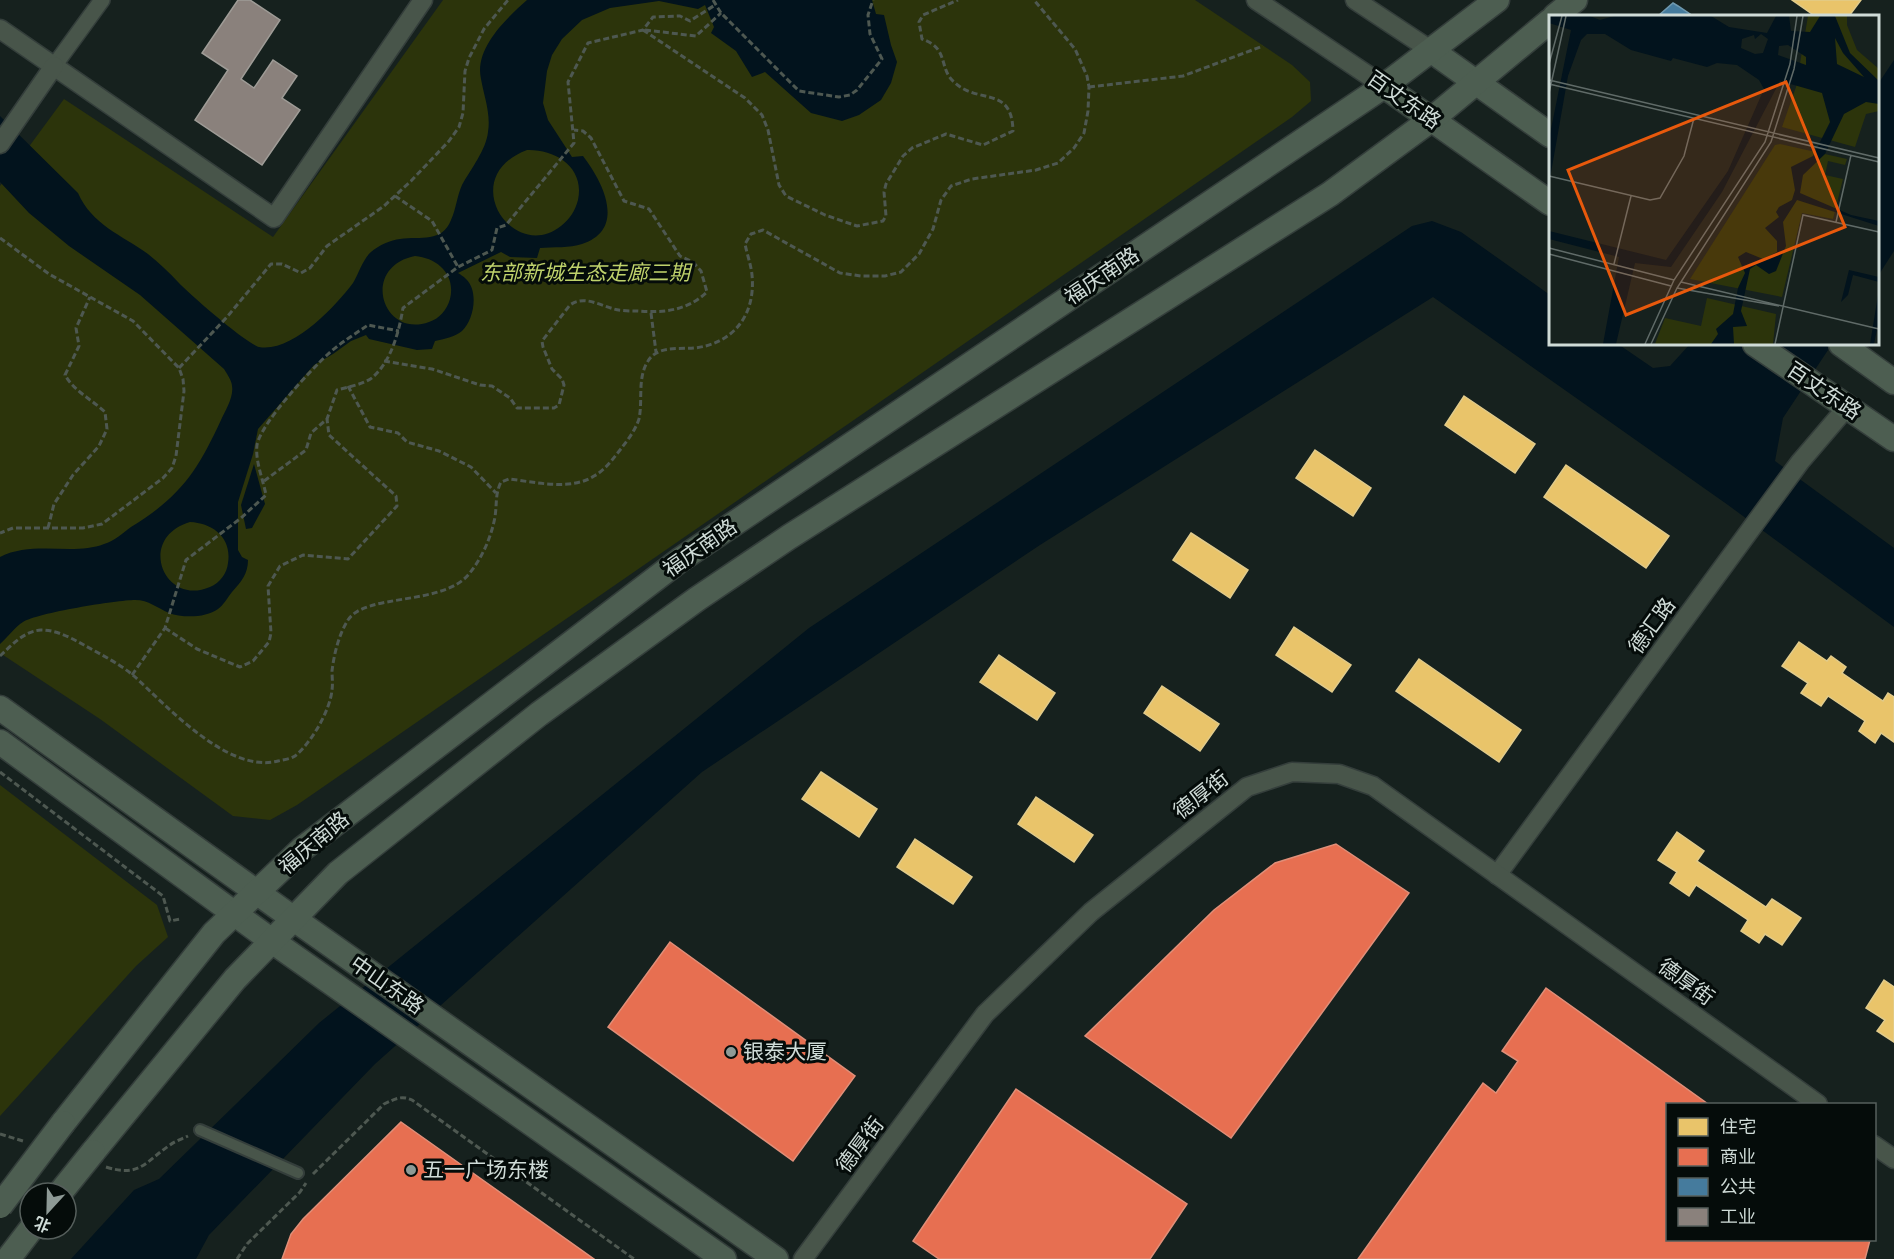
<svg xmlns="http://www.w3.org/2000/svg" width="1894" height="1259" font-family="Bitter,'Noto Sans SC',serif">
	<rect width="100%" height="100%" fill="#16211e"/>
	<g fill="#2c340b">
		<polygon points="443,0 1195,0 1292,65 1310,82 1311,101 1292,117 297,805 270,820 233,816 100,719 0,653 0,186 64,99 273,237"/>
		<polygon points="0,785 157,905 168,937 136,966 0,1116"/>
	</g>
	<g fill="#02131d" fill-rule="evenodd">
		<path d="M527,0h345l4,14 8,1 7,30 6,17 -6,21 -10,17 -22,15 -17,6 -31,-8 -46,-41 -13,5 -16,-26 -25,-18 3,-6 -9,-22 -7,4 -39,-8 -49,7 -28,12 -20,19 -10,16 -5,16 -4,32 5,17 24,37 11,-1c20,26 44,73 -1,88 -12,4 -29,3 -42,4l-3,10 -27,-1 -9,-5 -43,21c3,2 5,3 8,6 13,12 8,41 -4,52 -7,6 -18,8 -27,10l-3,8 -15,1 -48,-11 -3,-4 -15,6 -18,13 -19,11 -56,64 -5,25 -15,48v48l4,7 6,3c0,14 -7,22 -16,32 -4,5 -9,14 -14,17 -12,9 -36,9 -49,4 -12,-5 -20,-13 -34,-13 -18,0 -98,13 -112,22 -8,5 -15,15 -23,22v-87c33,-17 74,-1 104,-13 10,-3 19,-11 27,-17 49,-30 66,-55 90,-107 4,-9 13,-23 11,-34 0,-5 -5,-12 -8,-17l-84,-74 -71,-49 -40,-33 -29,-31v-66l78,77c14,32 44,42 70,61 11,9 21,18 30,28 11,12 69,62 81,65 33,6 76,-40 94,-64 6,-10 10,-24 18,-31 8,-7 20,-12 29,-13 21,-3 42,4 51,-19 5,-11 6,-24 11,-35 9,-16 24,-35 26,-53 3,-18 -4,-36 -7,-53 -7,-31 26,-61 46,-79zM527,150c28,-1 58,17 51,50 -3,11 -8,19 -17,26 -48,38 -106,-49 -34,-76zM415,256c23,2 41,19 35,43 -3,11 -11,20 -21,23 -47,17 -69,-55 -14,-66zM190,522c23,1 42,16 38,41 -1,10 -8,20 -18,24 -46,20 -74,-49 -20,-65z"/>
		<polygon points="1894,60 1894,251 1878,276 1878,84"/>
		<polygon points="1432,221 1461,232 1550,295 1550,344 1618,344 1653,368 1670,366 1690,344 1832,344 1783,418 1775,461 1894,548 1894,627 1728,505 1433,297 1040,545 702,772 375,1064 209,1235 196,1259 71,1259 134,1190 159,1179 319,1023 809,628 1412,226"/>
		<polygon points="254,464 265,504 252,528 246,529 241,505"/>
	</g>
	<g fill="#e9c46a" stroke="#e1cb8b" stroke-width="1.5">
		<polygon points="1792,0 1861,0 1849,16 1815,16"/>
		<polygon points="1464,396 1535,444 1515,473 1445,425"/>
		<polygon points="1315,450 1371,488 1353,516 1296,478"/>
		<polygon points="1566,465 1669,536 1646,568 1544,497"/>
		<polygon points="1191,533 1248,570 1230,598 1173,560"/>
		<polygon points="1294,627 1351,665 1332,692 1276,655"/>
		<polygon points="1799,642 1827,661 1831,656 1846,667 1842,673 1883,701 1888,693 1894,697 1894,742 1881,733 1875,743 1859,731 1865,721 1828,696 1821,706 1801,693 1808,683 1782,666"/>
		<polygon points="999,655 1055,693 1037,720 980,682"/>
		<polygon points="1419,659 1521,730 1499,762 1396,691"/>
		<polygon points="1162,686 1219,724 1200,751 1144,713"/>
		<polygon points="821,772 877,809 859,837 802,799"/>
		<polygon points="1036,797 1093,835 1074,862 1018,824"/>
		<polygon points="1677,832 1704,851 1697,861 1766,907 1772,899 1801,918 1782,945 1765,934 1759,943 1741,931 1748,920 1696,885 1689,896 1670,883 1677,872 1658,860"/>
		<polygon points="915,839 972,877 953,904 897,867"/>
		<polygon points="1884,980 1894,987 1894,1042 1877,1031 1885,1020 1866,1008"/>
	</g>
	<g fill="#e76f51" stroke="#e08f79" stroke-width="1.5">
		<polygon points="1336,844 1409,893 1231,1138 1085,1036 1214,910 1275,863"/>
		<polygon points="670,942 855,1076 793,1161 608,1027"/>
		<polygon points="1546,988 1708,1104 1668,1104 1668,1240 1870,1240 1865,1259 1358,1259 1483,1083 1496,1093 1518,1061 1502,1051"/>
		<polygon points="1016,1089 1187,1204 1150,1259 939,1259 913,1241"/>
		<polygon points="401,1122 594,1259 282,1259 291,1234 303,1219"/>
	</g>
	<polygon fill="#457b9d" stroke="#6e98ae" stroke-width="1.5" points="1673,3 1678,6 1693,16 1658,16"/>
	<polygon fill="#8a817c" stroke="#9f9c97" stroke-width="1.5" points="238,0 250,0 280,20 241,79 254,88 273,60 297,76 282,98 300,110 262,165 195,120 228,70 202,53"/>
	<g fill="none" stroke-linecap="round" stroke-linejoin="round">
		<defs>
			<polyline id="pedestrian" points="200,1130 298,1173"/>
			<polyline id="minor" points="54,66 102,0"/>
			<g id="tertiary">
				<polyline points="1256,0 1384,86"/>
				<polyline points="1355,0 1432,51"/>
				<polyline points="0,29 274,218 423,0"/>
				<polyline points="0,144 54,66"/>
				<polyline points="1497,875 1800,462 1847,407"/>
				<polyline points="1874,1145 1894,1159"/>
				<polyline points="803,1259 985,1014 1091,912 1247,787 1292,772 1339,774 1373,786 1818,1104"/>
			</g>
			<g id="primary">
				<polyline points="1555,16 1575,0"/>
				<polyline points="1432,51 1550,135"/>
				<polyline points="1384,86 1550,203"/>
				<polyline points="1755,344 1894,439"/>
				<polyline points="1841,344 1894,382"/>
				<polyline points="0,708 294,919 776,1259"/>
				<polyline points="0,742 272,941 724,1259"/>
				<polyline points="63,1123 214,933 302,849 680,560 1384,86 1497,0"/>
				<polyline points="93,1152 235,979 338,873 539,714 697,599 789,537 1330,194 1432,119 1550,21"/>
				<polyline points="8,1259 31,1229"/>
			</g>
		</defs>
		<use href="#pedestrian" stroke="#343e3b" stroke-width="14"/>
		<use href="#minor" stroke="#343e3b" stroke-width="18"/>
		<use href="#tertiary" stroke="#343e3b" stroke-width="21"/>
		<use href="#primary" stroke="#343e3b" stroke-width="27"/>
		<g stroke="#4e5851" stroke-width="3" stroke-dasharray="6 3" stroke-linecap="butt">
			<polyline points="713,0 721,13 799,91 839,97 850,95 857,90 882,59 870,34 868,15 873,0"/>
			<path d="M643,30l102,68 17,17 6,15 11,55 7,11 39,19 32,11 26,-5 3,-5 -2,-24 2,-8 17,-28 9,-8 34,-14 37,11 30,-14c-1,-46 -35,-26 -59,-49 -16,-14 -4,-33 -32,-43l-3,-17 4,-7 35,-15"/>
			<polyline points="645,30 696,36 721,13"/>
			<polyline points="1089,87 1183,76 1263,46"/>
			<polyline points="395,196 432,221 458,267"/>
			<polyline points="0,238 49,274 133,321 179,368 183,379 184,391 176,456 172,468 163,478 102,524 83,528 13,528 0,533"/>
			<polyline points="651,313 656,352"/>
			<path d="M384,361l48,8 48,16 12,1 18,12 7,10h37l5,-3 5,-20 -2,-6 -10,-10 -9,-22 -1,-6 28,-36c14,-10 29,0 44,4 7,2 16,2 23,2 26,2 50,0 70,-19l-6,-21 -8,-9 -13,-6 -31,-47 -25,-8 -33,-63 -8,-7 -9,-1"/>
			<polyline points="179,368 227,317 271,264 282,264 301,273 310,268 327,246 384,206 411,181 449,141 459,127 463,113 465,71 469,58 484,29 508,0"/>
			<polyline points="348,386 370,427 398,433 407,442 439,451 471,467 496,493"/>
			<path d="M264,481l42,-31 5,-17 16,-14 10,-29c11,-3 28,-6 36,-13 19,-17 26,-46 30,-69l55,-41 34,-17 5,-22 9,-3 68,-82 -6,-61 20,-39 55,-13 10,-13 27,-1 10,5 25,-16"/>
			<path d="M48,528l6,-24 19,-29 26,-29 8,-17 -2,-17c-14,-13 -31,-21 -40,-37l14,-29 -3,-18 14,-31"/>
			<polyline points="165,628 197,649 240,667 253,661 269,642 271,633 268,586 280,566 303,555 348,559 397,506 396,496 329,435 327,419"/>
			<path d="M0,656c12,-11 24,-25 41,-26 16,0 30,8 43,15 16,9 36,19 50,31 33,30 94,98 144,85 5,-1 12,-2 17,-5 16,-13 35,-45 37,-66 1,-6 0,-13 0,-19 2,-17 7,-37 16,-51 17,-27 95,-14 121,-46 13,-16 22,-36 26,-57 2,-13 0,-23 6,-35l8,-3c26,3 62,12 85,-3 11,-6 18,-16 26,-26 7,-9 15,-19 19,-31 4,-19 -2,-41 9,-58 9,-15 30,-12 46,-13 39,-4 62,-33 58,-73 -1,-10 -5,-21 -7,-31l6,-10 12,-4 77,43 21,3h24l16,-4 18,-18 14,-25 8,-29 10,-14 21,-7 64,-9 22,-7 16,-15 10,-15 4,-22 1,-24 -2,-11 -12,-27 -41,-49"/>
			<path d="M132,675l33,-47 21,-68 55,-42 25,-23c-3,-16 -11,-34 -9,-50 4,-22 53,-74 70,-90 13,-12 28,-21 41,-30l31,6"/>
			<polyline points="0,772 163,896 170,921 180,919"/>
			<polyline points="0,1134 23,1141"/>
			<path d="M106,1167c34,11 40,-6 64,-22 5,-4 12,-6 18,-9"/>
			<path d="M313,1174l71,-70c11,-5 17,-9 28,-4l222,159"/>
			<polyline points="237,1259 247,1244 300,1192 306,1183"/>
		</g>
		<use href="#pedestrian" stroke="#48554a" stroke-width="10"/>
		<use href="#minor" stroke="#48554a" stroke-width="15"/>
		<use href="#tertiary" stroke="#48554a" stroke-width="18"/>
		<use href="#primary" stroke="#4d5e51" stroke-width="24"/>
		<defs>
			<g id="primary-bridge">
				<polyline points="60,1193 93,1152"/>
				<polyline points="0,1206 63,1123"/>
			</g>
		</defs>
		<use href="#primary-bridge" stroke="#343e3b" stroke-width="27" stroke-linecap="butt"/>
		<use href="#primary-bridge" stroke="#4d5e51" stroke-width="24"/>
	</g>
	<g fill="#8e9a96" stroke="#050c0a" stroke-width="2">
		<circle cx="731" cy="1052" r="6"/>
		<circle cx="411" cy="1170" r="6"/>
	</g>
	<g text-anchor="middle" stroke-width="6" stroke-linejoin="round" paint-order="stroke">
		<g font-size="21" fill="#cfdbd7" stroke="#050c0a">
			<text transform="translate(1404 100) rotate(35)" y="7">百丈东路</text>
			<text transform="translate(1102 276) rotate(-34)" y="7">福庆南路</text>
			<text transform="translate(1824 391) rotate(34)" y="7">百丈东路</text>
			<text transform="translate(700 548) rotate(-35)" y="7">福庆南路</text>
			<text transform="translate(1652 626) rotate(-54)" y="7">德汇路</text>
			<text transform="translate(1201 795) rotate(-38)" y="7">德厚街</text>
			<text transform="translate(314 843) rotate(-40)" y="7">福庆南路</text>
			<text transform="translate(1686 982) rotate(36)" y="7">德厚街</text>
			<text transform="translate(387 985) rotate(35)" y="7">中山东路</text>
			<text transform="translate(860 1145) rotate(-53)" y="7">德厚街</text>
		</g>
		<g font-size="21" font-style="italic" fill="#bfd26b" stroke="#050c0a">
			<text x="585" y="280">东部新城生态走廊三期</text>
		</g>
		<g font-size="21" fill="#cfdbd7" stroke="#050c0a" text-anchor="start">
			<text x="743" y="1059">银泰大厦</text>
			<text x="423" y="1177">五一广场东楼</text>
		</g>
	</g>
	<g transform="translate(1549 15)">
		<rect width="330" height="330" fill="#16211e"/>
		<path d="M259,1h39v9l10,25 22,19v42l-13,3 -11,33 -73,-20 14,-40zM231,129l67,15 -2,6 -17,-4 -3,14 18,4 -10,40 -31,-6 -20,84 -92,-18 85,-134zM158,283l69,16 -3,30h-118l10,-26 36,8z" fill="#2c340b"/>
		<path d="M0,1h41l10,4 14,-4h97l18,11 38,6 9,-17h13l2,15 19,1 10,-16h15l15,37 29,28v23l-13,-2 -22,12 -19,40 -22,21 -3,18 51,22 28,6v5l-82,-26 -14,22 3,24 -10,25 -7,3 -13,-9 -6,4 -9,42 6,15 -14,1 1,17h-23l7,-10 -2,-5 17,-15 5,-26 7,-15 -7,-16 8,-5 17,7 14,-7v-11l-12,-13 14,-11 -3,-5 3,-5 13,-7 3,-10 -4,-23 22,-11 17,-34 -8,-29 -42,-12 -58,111 -51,75 -36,-4 -19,81h-13l16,-87 -70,-18v-8l117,29 62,-89 36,-82 -5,-9 -22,-15 -20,-2 -10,4 -34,-9 -2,3 -40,-11 -26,-16h-18l-6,6 -13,36 -19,108v-45l22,-109 -22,-7zM212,19l7,5 -5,14 -8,1 -14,-6 1,-9 12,-4 1,4zM286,23l8,15 21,24 -27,-13zM239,30l18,12v8l-28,-10 1,-9zM300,255l30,7v5l-26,-7 -5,20 -7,7zM330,274v31l-5,24h-4z" fill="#02131d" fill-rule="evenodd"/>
		<path fill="none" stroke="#606b68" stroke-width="1.5" d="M0,49l13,-48M0,65l330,78M0,69l330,78M0,78l17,-77M0,161l101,24 10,-2 24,-42 10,-38M287,207l15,-67M0,233l125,32M0,239l122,32M65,249l17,-68M132,267l198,47M128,273l102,18M96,329l29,-64 91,-138 25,-78 7,-48M102,329l26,-56 94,-146 23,-73 9,-53M226,329l28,-129 76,17"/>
		<path fill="#e8590c" fill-opacity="0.15" stroke="#e8590c" stroke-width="3" d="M237,67l59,145 -219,88 -58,-145z"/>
		<rect width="330" height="330" fill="none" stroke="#cfdbd7" stroke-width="3"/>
	</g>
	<rect x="1666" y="1103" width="210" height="138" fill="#050c0a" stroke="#565f5c" stroke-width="1.5"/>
	<rect x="1678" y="1118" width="30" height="18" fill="#e9c46a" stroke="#565f5c" stroke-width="1.5"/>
	<text x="1720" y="1133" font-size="18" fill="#cfdbd7">住宅</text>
	<rect x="1678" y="1148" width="30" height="18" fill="#e76f51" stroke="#565f5c" stroke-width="1.5"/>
	<text x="1720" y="1163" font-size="18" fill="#cfdbd7">商业</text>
	<rect x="1678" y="1178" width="30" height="18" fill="#457b9d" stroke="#565f5c" stroke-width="1.5"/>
	<text x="1720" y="1193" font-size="18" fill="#cfdbd7">公共</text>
	<rect x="1678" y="1208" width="30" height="18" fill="#8a817c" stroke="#565f5c" stroke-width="1.5"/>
	<text x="1720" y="1223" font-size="18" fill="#cfdbd7">工业</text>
	<g transform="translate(48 1211) rotate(202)"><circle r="28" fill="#050c0a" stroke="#565f5c" stroke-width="1.5"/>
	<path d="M0-4.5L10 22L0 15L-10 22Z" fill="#8e9a96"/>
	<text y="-9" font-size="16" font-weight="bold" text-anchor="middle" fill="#cfdbd7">北</text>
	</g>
</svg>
